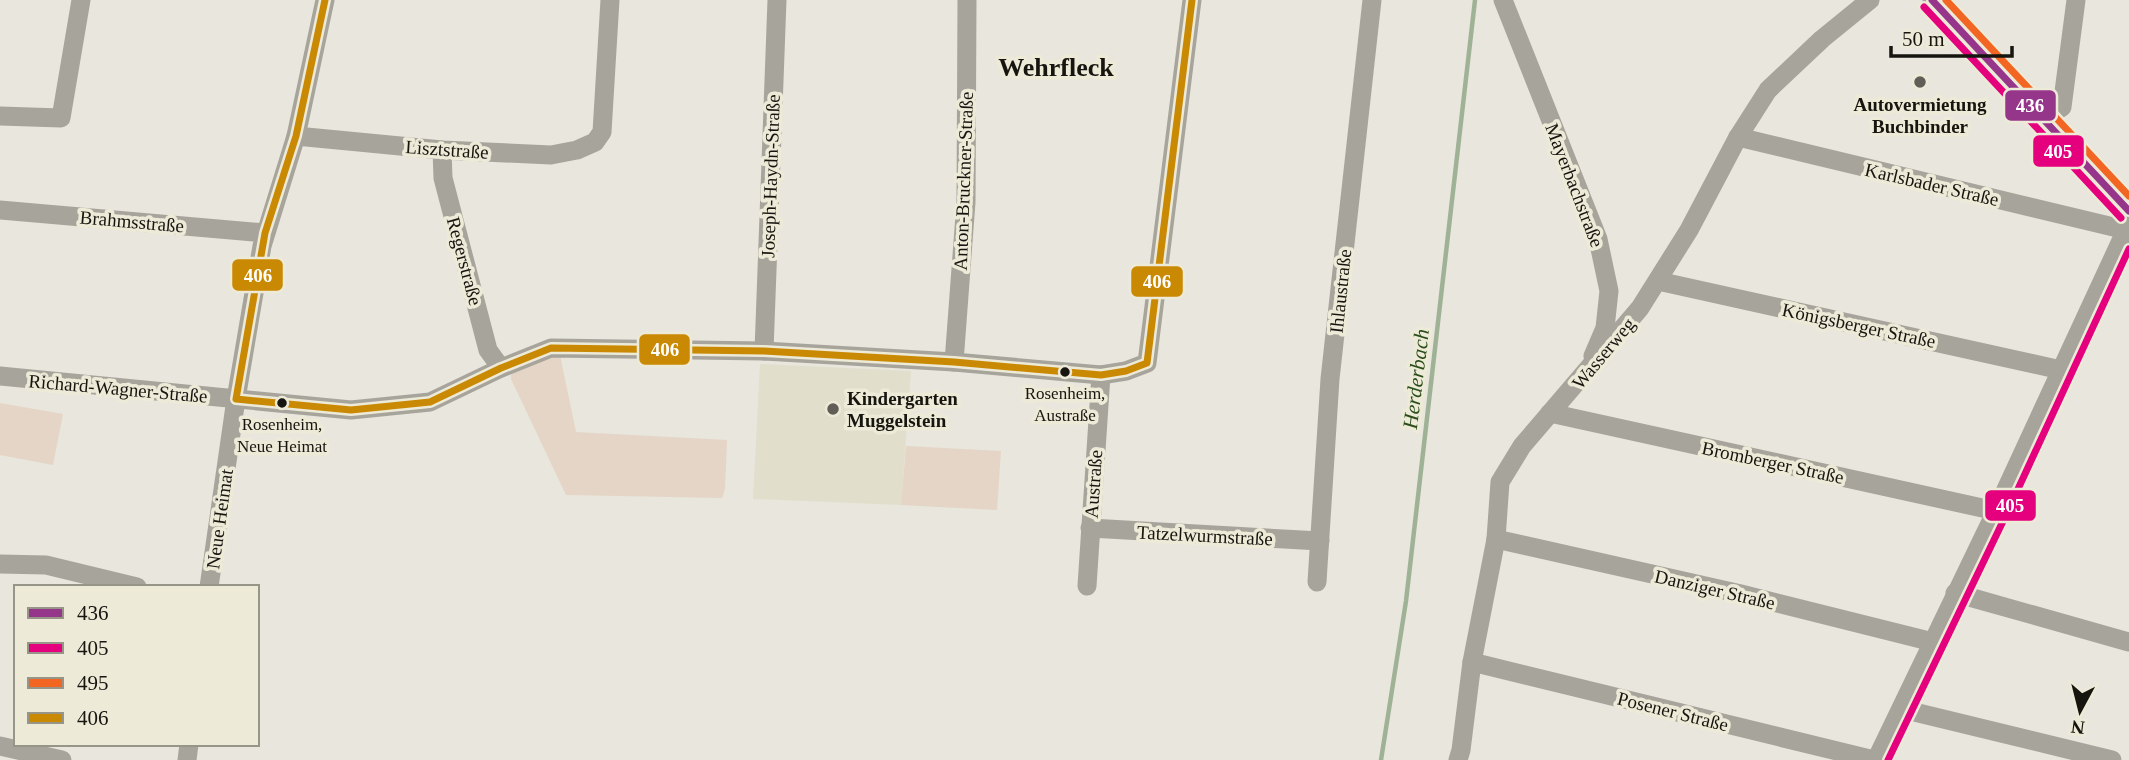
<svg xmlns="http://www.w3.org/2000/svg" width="2129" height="760" font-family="Georgia,serif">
	<rect width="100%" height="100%" fill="#e8e6dd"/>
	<polygon fill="#e1decc" points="760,364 911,371 901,505 753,499"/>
	<g fill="#e5d5c6">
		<polygon points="560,355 576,432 727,440 725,489 722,498 566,495 511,379 511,372"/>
		<polygon points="0,403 63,414 53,465 0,455"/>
		<polygon points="906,446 1001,451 997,510 901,505"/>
	</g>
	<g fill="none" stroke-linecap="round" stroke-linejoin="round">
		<polyline stroke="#a0b296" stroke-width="4.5" points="1381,760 1406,601 1475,0"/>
		<g stroke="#a7a49c" stroke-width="19">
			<polyline points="1503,0 1598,239 1609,291 1605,328 1593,356"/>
			<polyline points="1932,0 2129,211"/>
			<polyline points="0,116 61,118 81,0"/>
			<polyline points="2044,119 2062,107 2076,0"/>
			<polyline points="296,136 442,150 551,155 577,150 595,142 602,132 610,0"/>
			<polyline points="1738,137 2126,230"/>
			<polyline points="442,150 443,178 488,350 501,368"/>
			<polyline points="0,210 265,233"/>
			<polyline points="1658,281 2061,370"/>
			<polyline points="764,351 777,0"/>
			<polyline points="954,362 966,202 967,0"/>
			<polyline points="0,376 351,410 430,402 501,368 551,348 764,351 954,362 1101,375 1126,371 1147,363 1192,0"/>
			<polyline points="1550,413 1996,511"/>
			<polyline points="1090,528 1320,541"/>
			<polyline points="1496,539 1741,594 1933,642"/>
			<polyline points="0,564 46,565 137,587"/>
			<polyline points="1317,582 1330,379 1372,0"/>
			<polyline points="1087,586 1101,375"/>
			<polyline points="209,587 236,399 262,246 296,136 325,0"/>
			<polyline points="1955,593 2129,642"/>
			<polyline points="1472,662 1874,760"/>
			<polyline points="1902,709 2112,760"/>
			<polyline points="0,746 62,760"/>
			<polyline points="187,760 189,744"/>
			<polyline points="1458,760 1461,750 1472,662 1496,539 1500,482 1522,446 1640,308 1689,230 1738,137 1768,90 1822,39 1870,0"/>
			<polyline points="1876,760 1996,511 2126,230 2129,227"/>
		</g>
		<defs>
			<polyline id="bus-1" points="1932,0 2129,211"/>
			<g id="bus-2">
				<polyline points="1924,7 2121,218"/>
				<polyline points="1888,760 2006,515 2129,249"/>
			</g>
			<polyline id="bus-3" points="1946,0 2129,196"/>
			<polyline id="bus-4" points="325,0 296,136 265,233 236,399 351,410 430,402 501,368 551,348 764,351 954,362 1101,375 1126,371 1147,363 1192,0"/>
		</defs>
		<use href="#bus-1" stroke="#edead8" stroke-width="12"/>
		<use href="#bus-2" stroke="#edead8" stroke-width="12"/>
		<use href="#bus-3" stroke="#edead8" stroke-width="12"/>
		<use href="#bus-4" stroke="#edead8" stroke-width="12"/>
		<use href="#bus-1" stroke="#96368b" stroke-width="7"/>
		<use href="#bus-2" stroke="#e5007d" stroke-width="7"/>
		<use href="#bus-3" stroke="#f26522" stroke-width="7"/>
		<use href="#bus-4" stroke="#ca8903" stroke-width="7"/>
	</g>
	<g fill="#605e57" stroke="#edead8" stroke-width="2.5">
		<circle cx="1920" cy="82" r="7"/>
		<circle cx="833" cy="409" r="7"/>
	</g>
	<g fill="#16150f" stroke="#edead8" stroke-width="2.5">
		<circle cx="1065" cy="372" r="6"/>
		<circle cx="282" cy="403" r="6"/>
	</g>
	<g text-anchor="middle" stroke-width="7" stroke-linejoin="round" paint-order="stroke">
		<g font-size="17" fill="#16150f" stroke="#edead8">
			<text x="1065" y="399">Rosenheim,<tspan x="1065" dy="22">Austraße</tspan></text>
			<text x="282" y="430">Rosenheim,<tspan x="282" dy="22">Neue Heimat</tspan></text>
		</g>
		<g font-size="19" font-weight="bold" fill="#16150f" stroke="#edead8">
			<text x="1920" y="111">Autovermietung<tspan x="1920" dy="22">Buchbinder</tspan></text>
			<text x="847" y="405" text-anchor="start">Kindergarten<tspan x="847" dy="22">Muggelstein</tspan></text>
		</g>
		<g font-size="19" fill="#16150f" stroke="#edead8">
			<text transform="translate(447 149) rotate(4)" y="7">Lisztstraße</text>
			<text transform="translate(770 176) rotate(-88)" y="7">Joseph-Haydn-Straße</text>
			<text transform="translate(963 181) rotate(-88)" y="7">Anton-Bruckner-Straße</text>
			<text transform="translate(1932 184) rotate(13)" y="7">Karlsbader Straße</text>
			<text transform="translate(1575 185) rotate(69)" y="7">Mayerbachstraße</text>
			<text transform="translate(132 221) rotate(5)" y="7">Brahmsstraße</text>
			<text transform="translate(465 261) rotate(75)" y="7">Regerstraße</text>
			<text transform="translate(1340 291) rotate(-84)" y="7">Ihlaustraße</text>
			<text transform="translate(1859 325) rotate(12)" y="7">Königsberger Straße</text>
			<text transform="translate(1603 353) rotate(-50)" y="7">Wasserweg</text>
			<text transform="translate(118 388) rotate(5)" y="7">Richard-Wagner-Straße</text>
			<text transform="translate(1773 462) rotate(12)" y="7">Bromberger Straße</text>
			<text transform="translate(1093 484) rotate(-86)" y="7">Austraße</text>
			<text transform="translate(219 519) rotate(-82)" y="7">Neue Heimat</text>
			<text transform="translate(1205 535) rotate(3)" y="7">Tatzelwurmstraße</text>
			<text transform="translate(1715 589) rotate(13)" y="7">Danziger Straße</text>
			<text transform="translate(1673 711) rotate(14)" y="7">Posener Straße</text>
		</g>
		<g font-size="21" font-style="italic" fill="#2a4e1a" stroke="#edead8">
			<text transform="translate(1416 379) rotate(-83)" y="7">Herderbach</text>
		</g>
		<g font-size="26" font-weight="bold" fill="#16150f" stroke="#edead8">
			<text x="1056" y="76">Wehrfleck</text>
		</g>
	</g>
	<g stroke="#edead8" stroke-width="2.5">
		<rect x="2004" y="89" width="53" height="33" rx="7" fill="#96368b"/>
		<rect x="2032" y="134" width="53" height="34" rx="7" fill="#e5007d"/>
		<rect x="231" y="258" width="53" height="34" rx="7" fill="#ca8903"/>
		<rect x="1130" y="265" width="54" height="33" rx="7" fill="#ca8903"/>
		<rect x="638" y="333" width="53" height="33" rx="7" fill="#ca8903"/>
		<rect x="1984" y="489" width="53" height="33" rx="7" fill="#e5007d"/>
	</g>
	<g font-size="19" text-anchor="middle" font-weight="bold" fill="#fff">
		<text x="2030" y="112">436</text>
		<text x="2058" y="158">405</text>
		<text x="258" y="282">406</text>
		<text x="1157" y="288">406</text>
		<text x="665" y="356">406</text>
		<text x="2010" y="512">405</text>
	</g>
	<rect x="14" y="585" width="245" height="161" fill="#edead8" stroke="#979588" stroke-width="2"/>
	<rect x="28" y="608" width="35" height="10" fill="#96368b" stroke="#979588" stroke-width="2"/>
	<text x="77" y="620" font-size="21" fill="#16150f">436</text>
	<rect x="28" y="643" width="35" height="10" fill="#e5007d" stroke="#979588" stroke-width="2"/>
	<text x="77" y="655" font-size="21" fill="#16150f">405</text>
	<rect x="28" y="678" width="35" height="10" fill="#f26522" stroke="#979588" stroke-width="2"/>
	<text x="77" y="690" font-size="21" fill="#16150f">495</text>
	<rect x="28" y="713" width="35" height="10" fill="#ca8903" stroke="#979588" stroke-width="2"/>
	<text x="77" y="725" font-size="21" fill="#16150f">406</text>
	<g transform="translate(2080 711) rotate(187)" stroke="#edead8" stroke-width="5" paint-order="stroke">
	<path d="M0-5L12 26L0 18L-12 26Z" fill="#16150f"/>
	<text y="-10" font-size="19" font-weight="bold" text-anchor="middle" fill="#16150f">N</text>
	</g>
	<path d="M1891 46v10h121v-10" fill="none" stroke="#16150f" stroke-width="3.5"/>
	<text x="1902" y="46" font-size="21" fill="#16150f" stroke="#edead8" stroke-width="5" paint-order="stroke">50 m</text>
</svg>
